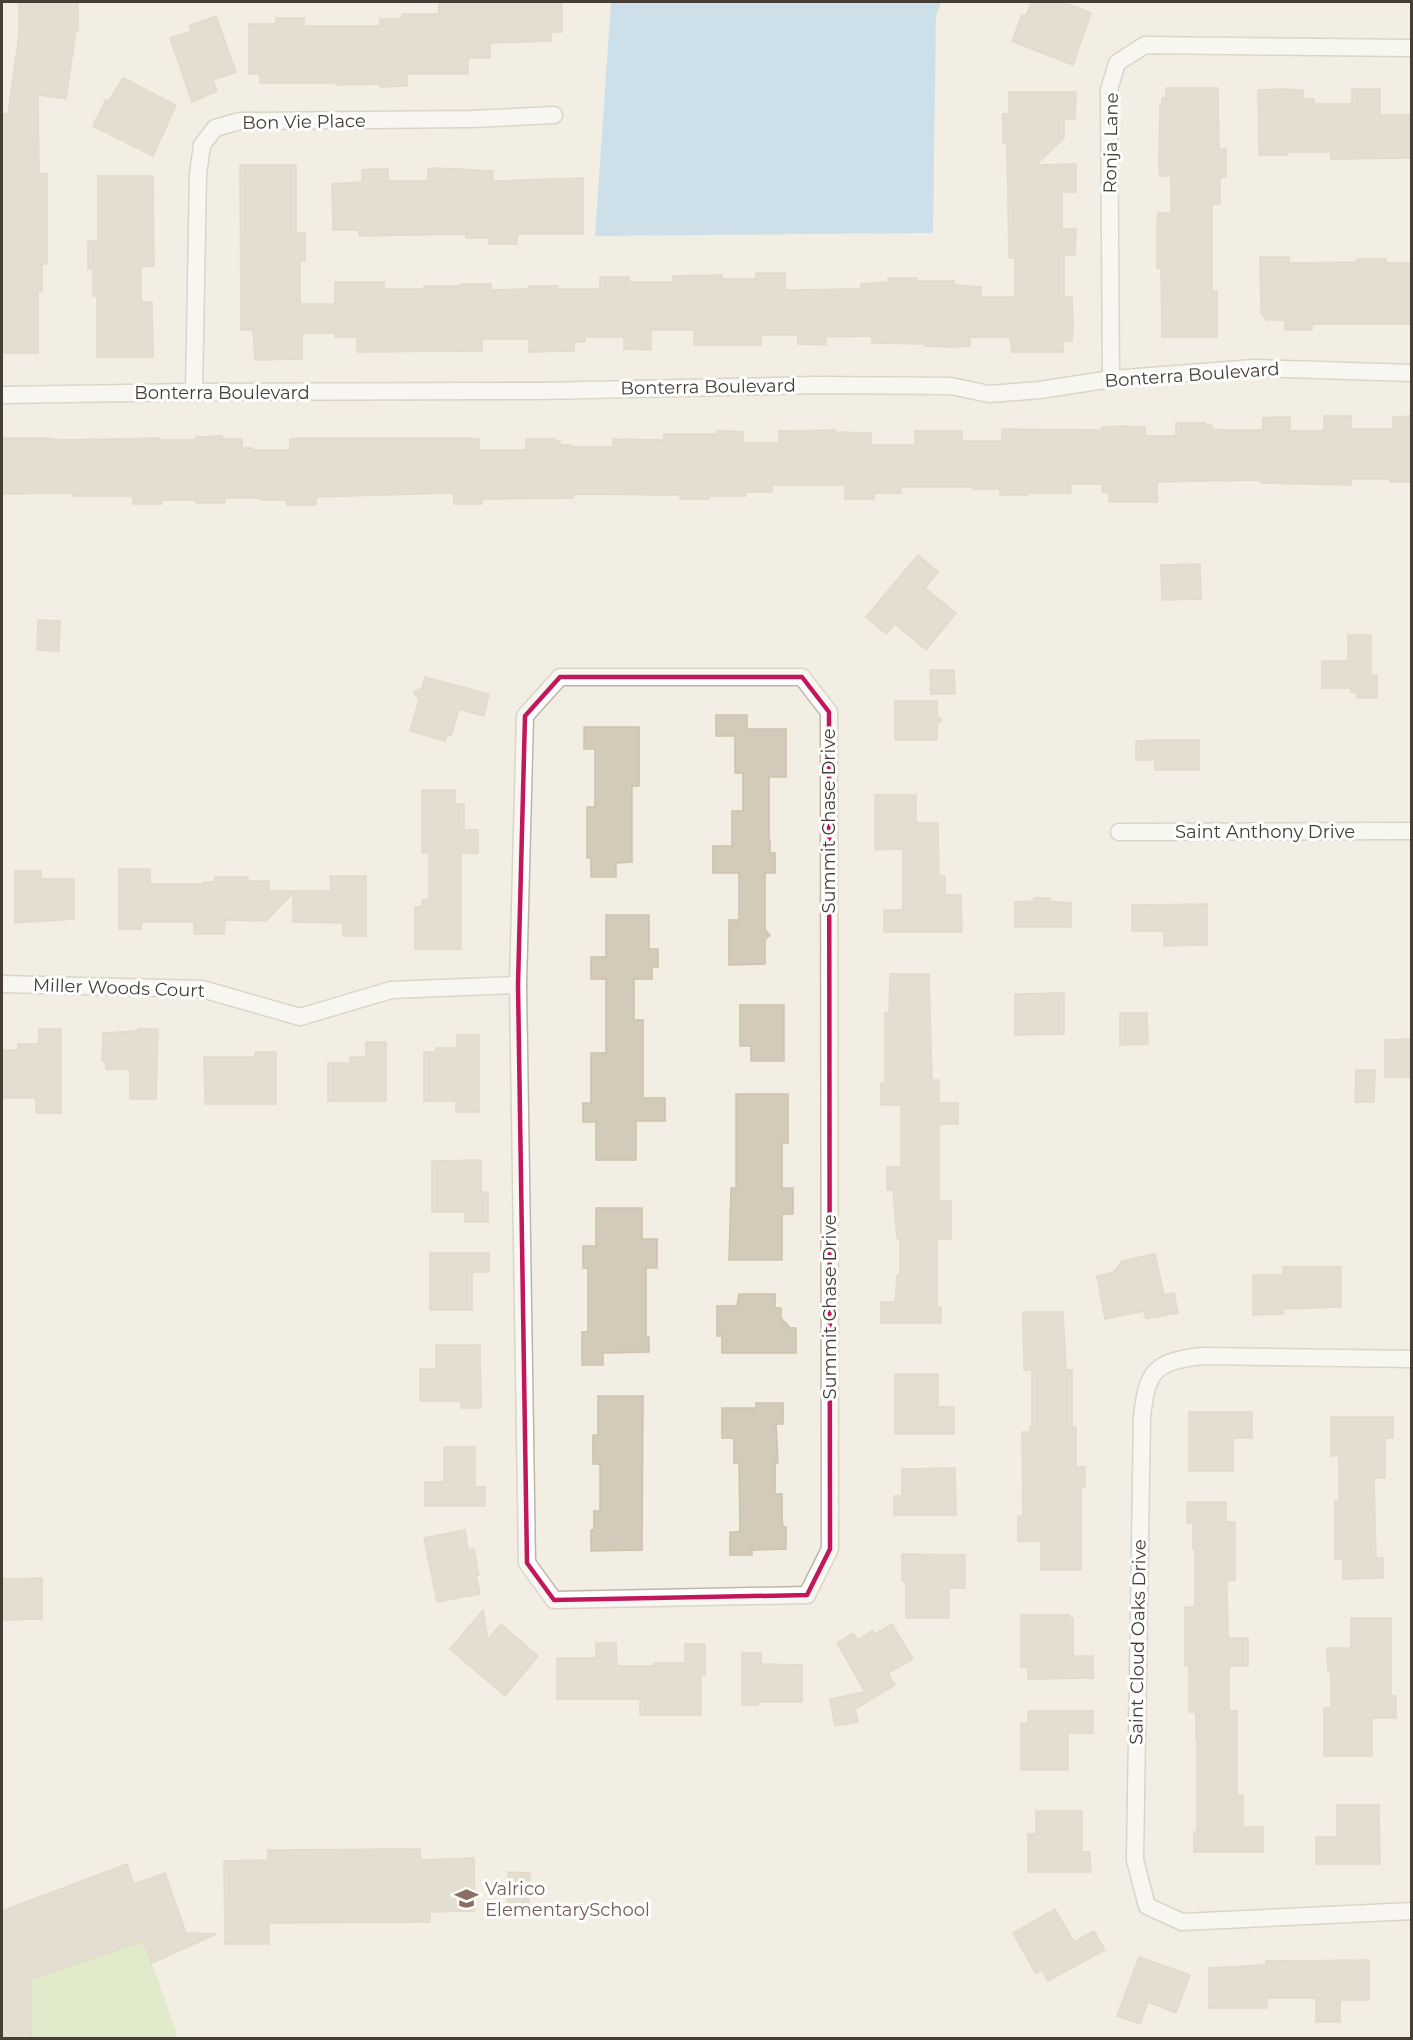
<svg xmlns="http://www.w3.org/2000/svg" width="1413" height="2040" font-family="Montserrat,sans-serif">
	<rect width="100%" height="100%" fill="#f2eee4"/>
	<polygon fill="#cce6ad" points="143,1938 177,2034 176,2038 31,2038 31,1964"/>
	<polygon fill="#a0ceef" points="611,2 941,2 936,16 933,233 595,236"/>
	<g fill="#d3caba" stroke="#cec2ad" stroke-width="1.5">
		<polygon points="19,2 78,2 78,30 76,30 66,99 38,95 39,174 47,173 47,264 42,264 42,291 38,291 38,353 2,353 2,114 8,114 19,34"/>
		<polygon points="439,2 562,2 562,32 551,32 551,41 490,43 490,58 468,58 468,74 407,74 407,86 380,87 380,84 336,85 336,83 260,83 260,74 249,74 249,24 276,24 276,18 304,18 304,26 380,26 380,19 402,19 402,14 439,14"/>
		<polygon points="1031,2 1063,2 1091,13 1073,65 1012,41 1022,15 1026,16"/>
		<polygon points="216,16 236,72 213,80 217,91 192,102 170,38 191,31 189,26"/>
		<polygon points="123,78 176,105 153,156 93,126 106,100 109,101"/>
		<polygon points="1166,88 1218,88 1219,149 1226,149 1226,177 1220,177 1220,204 1212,204 1212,291 1217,291 1217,337 1162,337 1161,268 1157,268 1157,222 1158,213 1171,213 1171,176 1160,176 1159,166 1160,105 1162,105 1162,98 1166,98"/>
		<polygon points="1284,89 1303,90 1303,99 1314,99 1314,104 1352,104 1352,89 1380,89 1380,115 1412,115 1412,158 1331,159 1331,152 1287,152 1287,155 1259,155 1258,90"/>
		<polygon points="1009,92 1076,92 1075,119 1064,119 1064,138 1036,165 1076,164 1076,192 1062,192 1062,229 1076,229 1075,255 1064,255 1064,297 1072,297 1073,323 1072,341 1063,341 1063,352 1012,352 1010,337 970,337 970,346 951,347 925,346 925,344 872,343 872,336 826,337 826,345 798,344 797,335 761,335 761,345 694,345 694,330 651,330 651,350 624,349 624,337 585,337 585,342 574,342 574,351 529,352 529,339 482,339 482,351 357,352 357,337 335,337 335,333 302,333 302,359 255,360 253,330 241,330 240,165 296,165 296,233 305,233 305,261 300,261 300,304 335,304 335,282 384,282 384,289 424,289 424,286 462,286 462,284 491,284 491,290 529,289 529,286 558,286 558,289 600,289 600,277 629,277 629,282 673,282 673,276 722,275 722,279 756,279 756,273 785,273 785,290 861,289 861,284 888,282 888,278 917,278 917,281 954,281 954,285 981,287 981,297 1015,297 1015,258 1009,258 1007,143 1003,143 1003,114 1009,114"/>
		<polygon points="436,168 493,171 493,181 583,178 583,234 517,234 517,244 489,244 489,238 466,238 466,234 359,236 359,230 333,230 332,184 362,182 362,170 370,169 388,169 388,181 428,181 428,169"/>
		<polygon points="98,176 153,176 154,266 141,267 141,302 152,302 153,357 97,357 97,296 93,296 93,269 88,269 88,241 98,241"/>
		<polygon points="1260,257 1289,257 1289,263 1357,262 1357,259 1386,259 1386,263 1412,263 1412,324 1312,324 1312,330 1285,330 1285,320 1267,320 1261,314"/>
		<polygon points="1324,416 1351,416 1351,429 1393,429 1393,417 1412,416 1412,482 1390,482 1390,479 1351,479 1351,485 1261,483 1261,480 1157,482 1157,502 1109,502 1109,492 1102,492 1102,484 1070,484 1071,493 1028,493 1028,495 1000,495 1000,489 973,489 973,487 901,487 901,493 874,493 874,499 845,499 845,485 772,485 772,492 746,492 746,496 709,496 709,499 680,499 680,495 573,494 573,498 482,499 482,504 454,504 453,493 316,497 316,505 287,505 287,500 261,500 261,498 225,498 225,503 196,503 196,500 162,500 162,504 133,504 133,496 72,496 72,493 2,494 2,438 49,438 58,440 159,438 159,440 196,440 196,437 222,436 222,439 242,439 242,448 252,448 252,450 290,450 290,439 299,438 471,438 479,439 479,450 526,450 526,439 555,439 555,441 560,441 560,445 572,445 572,447 613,447 613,439 664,440 664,434 717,434 717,431 734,431 743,432 743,443 779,443 779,431 835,430 835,432 871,433 871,445 915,445 915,431 962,431 962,441 1002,441 1002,429 1102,430 1102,427 1128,426 1128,427 1145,427 1145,436 1176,436 1176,423 1205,423 1205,425 1212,425 1212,429 1222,430 1263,430 1263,418 1272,417 1290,417 1290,431 1324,431"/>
		<polygon points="918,555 938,572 925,588 956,613 926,650 895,624 886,634 866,617"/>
		<polygon points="1200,564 1201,599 1162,600 1161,565"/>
		<polygon points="38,620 60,621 59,651 37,650"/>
		<polygon points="1348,635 1371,635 1371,675 1377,675 1377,698 1357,698 1357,692 1351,692 1351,688 1322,688 1322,661 1348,661"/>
		<polygon points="930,670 954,670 955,694 931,694"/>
		<polygon points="425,677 489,694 484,716 459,709 451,736 447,735 445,741 410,731 419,700 414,692 422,688"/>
		<polygon points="895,701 937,701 937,716 942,720 937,724 937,740 895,740"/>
		<polygon points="716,715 747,715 747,729 786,729 786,777 769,777 769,840 770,840 770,853 775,853 775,873 765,873 765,930 770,935 765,940 765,964 729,965 729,920 739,920 739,873 713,873 713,846 732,846 732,811 743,811 743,773 735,773 735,736 716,736"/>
		<polygon points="584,727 639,727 639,786 632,786 632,862 616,863 616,877 591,877 591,858 587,858 587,807 595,807 595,749 584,749"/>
		<polygon points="1155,740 1199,740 1199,770 1155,770 1155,760 1136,760 1136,741"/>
		<polygon points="422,790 455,790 455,804 464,804 464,830 478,830 478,853 461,853 461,949 415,949 415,907 422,907 422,900 429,900 429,853 422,853"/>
		<polygon points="875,795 916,795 916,823 938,823 939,876 945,876 945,895 961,895 962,932 884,932 884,910 903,910 903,849 875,850"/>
		<polygon points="119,869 150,869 150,884 203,884 203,882 215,882 215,877 248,877 248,881 269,881 269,891 331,891 330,876 366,876 366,936 343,936 343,923 293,922 293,893 266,921 225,920 224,934 194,934 194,922 141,922 141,929 119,929"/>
		<polygon points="15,871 41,871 41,879 74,879 74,919 15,923"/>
		<polygon points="1034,898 1050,898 1050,901 1071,903 1071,927 1015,927 1015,902 1034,901"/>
		<polygon points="1207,904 1207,945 1164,946 1164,931 1132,931 1132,905"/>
		<polygon points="606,915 649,915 649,949 658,949 658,967 652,967 652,979 634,979 634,1020 643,1020 643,1098 665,1098 665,1121 636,1121 636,1160 596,1160 596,1122 583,1122 583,1103 591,1103 591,1053 606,1053 606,979 591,979 591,957 606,957"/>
		<polygon points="890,974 929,974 932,1080 939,1080 939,1103 958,1103 958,1124 939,1124 939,1201 951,1201 951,1239 937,1239 937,1307 941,1307 941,1323 881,1323 881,1302 895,1302 897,1275 900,1275 900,1240 897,1238 893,1190 887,1190 887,1167 901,1167 901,1105 881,1105 881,1083 885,1083 885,1013 889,1013"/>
		<polygon points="1064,993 1064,1034 1015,1035 1015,994"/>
		<polygon points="740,1005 784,1005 784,1061 751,1061 751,1046 740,1046"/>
		<polygon points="1120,1013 1147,1013 1148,1044 1120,1045"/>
		<polygon points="39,1029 61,1029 61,1113 36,1113 36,1098 2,1098 2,1050 18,1050 18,1044 39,1044"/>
		<polygon points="138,1029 158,1029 156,1099 130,1099 130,1069 106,1069 106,1061 102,1061 103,1033 138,1031"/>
		<polygon points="457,1035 479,1035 479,1112 456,1112 456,1101 424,1101 424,1052 436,1052 436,1048 457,1048"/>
		<polygon points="1412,1039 1412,1077 1385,1077 1385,1040"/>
		<polygon points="366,1042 386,1042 386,1101 328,1101 328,1063 350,1063 350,1057 366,1057"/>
		<polygon points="255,1052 276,1052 276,1104 205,1104 204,1057 255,1057"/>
		<polygon points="1356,1070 1375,1070 1374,1102 1355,1102"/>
		<polygon points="736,1094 788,1094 788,1143 782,1143 782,1188 793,1188 793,1214 782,1214 782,1260 729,1260 731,1188 736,1188"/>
		<polygon points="481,1160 481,1192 488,1192 488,1222 465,1222 465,1212 432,1212 432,1161"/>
		<polygon points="596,1208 642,1208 642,1239 657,1239 657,1268 646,1268 646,1337 649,1337 649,1352 603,1353 603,1365 582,1365 582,1332 588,1332 588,1268 583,1268 583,1246 596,1246"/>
		<polygon points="430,1253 489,1253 489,1272 472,1272 472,1310 430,1310"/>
		<polygon points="1155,1254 1164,1295 1174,1293 1178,1313 1146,1319 1144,1311 1105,1319 1097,1276 1114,1272 1122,1261"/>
		<polygon points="1283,1267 1341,1267 1341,1307 1283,1309 1283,1314 1253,1315 1253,1275 1283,1275"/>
		<polygon points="739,1294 775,1294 775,1308 781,1308 781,1318 790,1328 796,1328 796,1353 722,1353 722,1336 717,1336 717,1306 737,1306"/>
		<polygon points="1023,1312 1063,1312 1066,1370 1072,1370 1072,1427 1076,1427 1076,1467 1085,1467 1085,1487 1081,1487 1081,1570 1041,1570 1041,1541 1018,1541 1018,1516 1023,1516 1022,1432 1030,1432 1030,1427 1032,1427 1032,1370 1024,1370"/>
		<polygon points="436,1345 480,1345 481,1408 461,1408 461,1401 420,1401 420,1369 436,1369"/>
		<polygon points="895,1374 938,1374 938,1407 954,1407 954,1434 895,1434"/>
		<polygon points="598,1396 643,1396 642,1550 591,1551 591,1530 594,1530 594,1511 600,1511 600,1464 593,1464 593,1435 598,1435"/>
		<polygon points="756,1403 783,1403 783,1424 776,1424 778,1463 775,1463 775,1494 782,1494 782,1517 783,1527 786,1527 786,1549 752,1550 752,1555 730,1555 730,1532 740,1532 739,1463 734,1463 734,1438 722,1438 722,1408 756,1408"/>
		<polygon points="1189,1412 1252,1412 1252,1438 1233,1438 1233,1471 1189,1471"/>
		<polygon points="1331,1417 1393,1417 1393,1438 1385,1438 1385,1478 1374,1478 1376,1558 1383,1558 1383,1578 1343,1579 1343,1559 1335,1559 1335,1501 1339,1501 1339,1456 1331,1456"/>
		<polygon points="444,1447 475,1447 475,1487 485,1487 485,1506 425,1506 425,1482 444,1482"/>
		<polygon points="955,1468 956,1515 894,1515 894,1496 902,1496 902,1469"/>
		<polygon points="1187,1502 1226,1502 1226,1522 1235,1522 1235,1580 1227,1580 1228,1638 1248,1638 1248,1666 1229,1666 1229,1711 1237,1711 1237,1795 1243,1795 1243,1827 1263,1827 1263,1852 1194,1852 1194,1832 1197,1832 1197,1738 1196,1738 1196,1712 1189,1712 1189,1666 1185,1666 1185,1607 1195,1607 1195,1550 1193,1549 1193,1523 1187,1523"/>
		<polygon points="465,1530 468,1550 474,1549 479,1575 476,1575 480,1594 437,1602 424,1538"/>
		<polygon points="902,1554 965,1555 965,1588 949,1588 949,1618 906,1618 906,1581 902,1581"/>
		<polygon points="42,1578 42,1619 2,1620 2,1579"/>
		<polygon points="483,1610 488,1639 501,1624 538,1656 505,1696 450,1649"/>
		<polygon points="1021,1615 1069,1615 1069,1618 1073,1618 1073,1656 1093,1656 1093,1678 1028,1679 1028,1667 1021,1667"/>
		<polygon points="1351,1618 1391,1618 1391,1696 1396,1696 1396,1718 1372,1718 1372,1756 1324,1756 1324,1708 1331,1708 1331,1672 1328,1672 1327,1648 1351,1648"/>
		<polygon points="892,1624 913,1659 888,1673 895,1685 855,1709 858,1722 835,1726 830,1699 865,1692 837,1643 853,1633 858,1640 873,1630 875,1634"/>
		<polygon points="596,1643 616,1643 617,1666 654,1666 654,1663 685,1663 685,1644 705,1644 705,1675 701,1675 701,1715 640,1715 640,1699 557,1699 557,1658 596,1658"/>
		<polygon points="742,1653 761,1653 761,1664 802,1665 802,1702 758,1702 758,1705 742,1705"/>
		<polygon points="1028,1711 1093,1711 1093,1733 1068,1733 1068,1770 1021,1770 1021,1723 1028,1723"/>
		<polygon points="1337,1805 1379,1805 1380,1864 1316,1864 1316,1837 1337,1837"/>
		<polygon points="1036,1811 1082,1811 1082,1852 1090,1852 1091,1872 1028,1872 1028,1834 1036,1834"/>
		<polygon points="420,1849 421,1860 474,1858 475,1911 430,1912 430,1922 269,1923 269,1944 225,1944 224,1861 268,1860 268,1850"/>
		<polygon points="127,1864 134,1884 165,1873 186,1933 216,1934 152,1963 143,1941 31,1979 31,2038 2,2038 2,1911"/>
		<polygon points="508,1872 530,1873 529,1913 507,1912"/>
		<polygon points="1055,1909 1074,1942 1094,1931 1105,1950 1048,1981 1042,1970 1036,1974 1013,1933"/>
		<polygon points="1139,1957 1190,1975 1176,2013 1148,2002 1140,2024 1117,2016"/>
		<polygon points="1369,1960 1369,2000 1340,2000 1340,2022 1316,2022 1316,1998 1267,1998 1267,2008 1209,2008 1209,1968 1266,1965 1266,1961"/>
	</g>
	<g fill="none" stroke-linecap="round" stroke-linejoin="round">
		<defs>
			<g id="street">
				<polyline points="1111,379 1109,90 1117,63 1145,45 1412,48"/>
				<polyline points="194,392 198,174 202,145 215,128 240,121 472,119 554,115"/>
				<polyline points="2,395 194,392 540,391 816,385 951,386 989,394 1040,390 1111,379 1254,368 1412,373"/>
				<polygon points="560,677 802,677 829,712 830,1549 807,1595 554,1600 527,1563 518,985 525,716"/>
				<polyline points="1119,832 1412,831"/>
				<polyline points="2,984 202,989 300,1017 391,990 518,985"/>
				<path d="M1412,1359l-211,-3c-47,6 -54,15 -59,61l-7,443 12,46 35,16 230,-11"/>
			</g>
		</defs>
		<use href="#street" stroke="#bdb6a7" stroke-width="19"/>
		<use href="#street" stroke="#fff" stroke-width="16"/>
	</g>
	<path d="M0 0H1413V2040H0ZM560,677h242l27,35 1,837 -23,46 -253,5 -27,-37 -9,-578 7,-269z" fill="#f2eee4" fill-opacity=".55" fill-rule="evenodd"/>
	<path fill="none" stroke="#c2185b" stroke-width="4.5" stroke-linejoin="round" d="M560,677h242l27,35 1,837 -23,46 -253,5 -27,-37 -9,-578 7,-269z"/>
	<defs>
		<symbol id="school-bare" viewBox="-9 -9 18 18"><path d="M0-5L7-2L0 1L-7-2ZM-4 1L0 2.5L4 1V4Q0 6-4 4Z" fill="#8d6e63" stroke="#fff" stroke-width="2.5" paint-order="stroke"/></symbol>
	</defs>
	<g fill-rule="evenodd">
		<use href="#school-bare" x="450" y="1882" width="33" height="33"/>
	</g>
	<g text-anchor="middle" stroke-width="6" stroke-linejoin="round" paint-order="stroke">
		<g font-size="18" fill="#443e34" stroke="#fff">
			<text transform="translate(304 122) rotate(-1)" y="6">Bon Vie Place</text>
			<text transform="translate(1111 143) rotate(-89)" y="6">Ronja Lane</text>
			<text transform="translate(1192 375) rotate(-4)" y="6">Bonterra Boulevard</text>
			<text transform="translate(708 387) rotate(-1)" y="6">Bonterra Boulevard</text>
			<text x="222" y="399">Bonterra Boulevard</text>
			<text transform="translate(829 821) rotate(-90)" y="6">Summit Chase Drive</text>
			<text x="1265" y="838">Saint Anthony Drive</text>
			<text transform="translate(119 988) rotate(2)" y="6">Miller Woods Court</text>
			<text transform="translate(830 1307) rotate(-90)" y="6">Summit Chase Drive</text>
			<text transform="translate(1138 1642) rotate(-89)" y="6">Saint Cloud Oaks Drive</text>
		</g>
		<g font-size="18" fill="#785e54" stroke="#fff" text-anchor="start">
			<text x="485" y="1895">Valrico<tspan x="485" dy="21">ElementarySchool</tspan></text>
		</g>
	</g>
	<rect width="1413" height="2040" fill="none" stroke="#443e34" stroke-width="6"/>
</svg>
